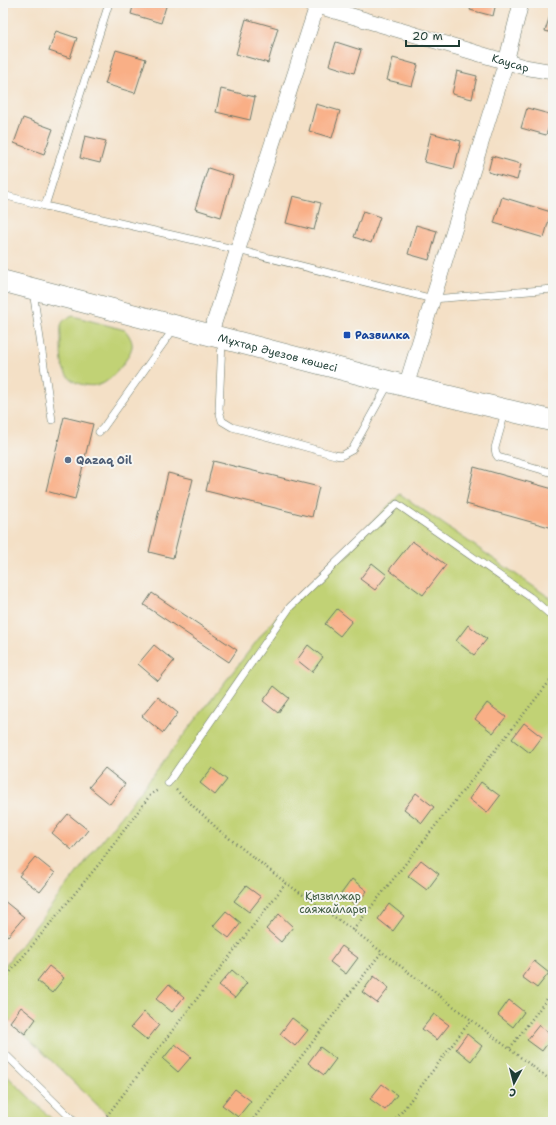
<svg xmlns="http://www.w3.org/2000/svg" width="556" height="1125" font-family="'Shantell Sans',sans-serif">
	<rect width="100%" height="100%" fill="#f6f6f2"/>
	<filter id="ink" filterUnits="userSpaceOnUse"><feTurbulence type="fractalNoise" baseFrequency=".025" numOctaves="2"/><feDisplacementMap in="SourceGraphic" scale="8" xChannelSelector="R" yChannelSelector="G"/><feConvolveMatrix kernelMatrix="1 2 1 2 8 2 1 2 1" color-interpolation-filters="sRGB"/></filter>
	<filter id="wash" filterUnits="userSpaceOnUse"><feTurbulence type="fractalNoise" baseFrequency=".012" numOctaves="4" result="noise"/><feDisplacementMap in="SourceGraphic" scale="16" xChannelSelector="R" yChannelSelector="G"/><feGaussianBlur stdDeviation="0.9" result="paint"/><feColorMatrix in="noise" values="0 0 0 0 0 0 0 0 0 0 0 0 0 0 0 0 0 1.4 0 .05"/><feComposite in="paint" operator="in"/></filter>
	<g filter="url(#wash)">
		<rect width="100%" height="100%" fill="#f4e0c6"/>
		<g fill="#c1d275" stroke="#708854">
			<path d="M73,316l52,14c4,5 8,11 7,17 -3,12 -18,30 -28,36 -8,4 -19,3 -27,0 -6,-3 -12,-8 -14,-16 -2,-8 -2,-19 -2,-27 0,-14 -3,-19 12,-24z"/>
			<polygon points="400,494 553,600 553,1122 115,1122 3,1014 3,968 270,624"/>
			<polygon points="3,1072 55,1122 3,1122"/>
		</g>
		<g id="blocks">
			<g fill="#f9af86">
				<polygon points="134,3 167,3 161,23 131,14"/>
				<polygon points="472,3 496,3 493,16 470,10"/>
				<polygon points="553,6 553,33 545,31"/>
				<polygon points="246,19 278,28 268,63 236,54"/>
				<polygon points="56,31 77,38 70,58 49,51"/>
				<polygon points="336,42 361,50 354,73 329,65"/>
				<polygon points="116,50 146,59 135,93 105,84"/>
				<polygon points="393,58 418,65 412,86 387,80"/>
				<polygon points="457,71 477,76 472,99 452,94"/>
				<polygon points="221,89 255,97 250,120 216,112"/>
				<polygon points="316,104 340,111 332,138 309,131"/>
				<polygon points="527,108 553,115 546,135 521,128"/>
				<polygon points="23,118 53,129 44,154 14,143"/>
				<polygon points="431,133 461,141 454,169 424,162"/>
				<polygon points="85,136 106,141 100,163 80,158"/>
				<polygon points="492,156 521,164 517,180 488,172"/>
				<polygon points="208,168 233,176 221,217 195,209"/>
				<polygon points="293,196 321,203 314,230 286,223"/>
				<polygon points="502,197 551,212 544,238 494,223"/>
				<polygon points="363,211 380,217 371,243 354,237"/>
				<polygon points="416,225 437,231 429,260 408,254"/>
				<polygon points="64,417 93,424 75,499 46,491"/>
				<polygon points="213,461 319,487 312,517 206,491"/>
				<polygon points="474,467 553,489 553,528 466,504"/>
				<polygon points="168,473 193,479 173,558 149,552"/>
				<polygon points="412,541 446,565 423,595 389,570"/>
				<polygon points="372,563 387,575 375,590 360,579"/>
				<polygon points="152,593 237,650 229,662 144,605"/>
				<polygon points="337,609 352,621 340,636 325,624"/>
				<polygon points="468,625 487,639 474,655 456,641"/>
				<polygon points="154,645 174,661 158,681 138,664"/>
				<polygon points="308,645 323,657 312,672 297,660"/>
				<polygon points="274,686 289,698 278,713 263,701"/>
				<polygon points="158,697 178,713 163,733 142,716"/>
				<polygon points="487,703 506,717 493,733 475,719"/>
				<polygon points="524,723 542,737 530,753 512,739"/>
				<polygon points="105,768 125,784 110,804 89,787"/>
				<polygon points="212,768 227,780 215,795 200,783"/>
				<polygon points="481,782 500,796 487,813 469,799"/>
				<polygon points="416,793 434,807 422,823 404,809"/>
				<polygon points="68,814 88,830 72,850 52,833"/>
				<polygon points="35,857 55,873 40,892 19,876"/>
				<polygon points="421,860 439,874 427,890 408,876"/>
				<polygon points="352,879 367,891 356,906 341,894"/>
				<polygon points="246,886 261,897 249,912 234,901"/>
				<polygon points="3,900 24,917 8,936 3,932"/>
				<polygon points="389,904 404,916 393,931 378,919"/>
				<polygon points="226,911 241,923 229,938 213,926"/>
				<polygon points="279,914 293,927 281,942 266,929"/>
				<polygon points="342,946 358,958 346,974 330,962"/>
				<polygon points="534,961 549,973 537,988 522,977"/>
				<polygon points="49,966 64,978 52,993 37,981"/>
				<polygon points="232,970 247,983 235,998 219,985"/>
				<polygon points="374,976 389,988 377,1003 362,992"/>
				<polygon points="169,984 184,997 172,1012 156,999"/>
				<polygon points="509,1000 524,1012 513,1027 498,1015"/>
				<polygon points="21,1007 36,1019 25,1034 10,1022"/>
				<polygon points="144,1012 159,1025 147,1040 131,1027"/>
				<polygon points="434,1014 449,1025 437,1040 422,1029"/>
				<polygon points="292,1018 308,1030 295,1046 280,1034"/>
				<polygon points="539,1025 553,1036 542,1051 527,1040"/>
				<polygon points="467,1034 482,1046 471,1061 456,1049"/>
				<polygon points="175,1044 191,1057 178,1072 163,1059"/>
				<polygon points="320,1047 336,1059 324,1075 308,1063"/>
				<polygon points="382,1084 397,1095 385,1110 370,1099"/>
				<polygon points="235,1089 251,1101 238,1117 222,1105"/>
			</g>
		</g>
	</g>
	<g filter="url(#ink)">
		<use href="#blocks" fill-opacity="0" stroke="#6a7667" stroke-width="1"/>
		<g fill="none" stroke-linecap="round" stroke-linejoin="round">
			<defs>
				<g id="service">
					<polyline points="109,3 45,206 238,250 433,299 553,289"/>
					<polyline points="3,195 45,206"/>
					<polyline points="33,291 52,420"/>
					<polyline points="222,340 219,410 222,421 232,427 335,455 341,456 352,450 389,383"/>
					<polyline points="505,412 495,448 496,454 498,457 553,473"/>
					<polyline points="99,432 103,428 175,327"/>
					<polyline points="168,783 290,607 397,504 530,597 553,617"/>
					<polyline points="3,1052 75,1122"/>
				</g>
				<g id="minor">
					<path id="s1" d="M308,3l216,64 29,5"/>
					<polyline points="210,335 317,6"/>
					<polyline points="406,386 506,62 521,3"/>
				</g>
				<g id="secondary">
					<path id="s2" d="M3,281l403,105 147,35"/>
				</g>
			</defs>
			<use href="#service" stroke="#6a7667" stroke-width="8"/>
			<use href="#minor" stroke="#6a7667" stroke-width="16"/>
			<use href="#secondary" stroke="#6a7667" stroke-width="22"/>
			<g stroke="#6a7667" stroke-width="2.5" stroke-dasharray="1 3" stroke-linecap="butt">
				<polyline points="176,790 220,831 286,883 353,930 553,1082"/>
				<polyline points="353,930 553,677"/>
				<polyline points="3,981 99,864 151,794 158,790"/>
				<polyline points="510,1048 553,991"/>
				<polyline points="102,1122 286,883"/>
				<polyline points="251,1122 381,953"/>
				<polyline points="394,1122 471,1020"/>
			</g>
			<use href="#service" stroke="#fff" stroke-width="7"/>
			<use href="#minor" stroke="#fff" stroke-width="15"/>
			<use href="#secondary" stroke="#fff" stroke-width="21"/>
		</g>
	</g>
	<rect fill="#1a4fb4" stroke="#f6f6f2" stroke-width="1.5" x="343" y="331" width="8" height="8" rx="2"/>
	<circle fill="#5c6f8a" stroke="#f6f6f2" stroke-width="1.5" cx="68" cy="460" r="4"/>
	<g text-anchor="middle" stroke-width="4" stroke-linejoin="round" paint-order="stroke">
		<g font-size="11" fill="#1f3d34" stroke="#f6f6f2">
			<text dy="4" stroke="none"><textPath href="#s1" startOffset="211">Каусар</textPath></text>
			<text dy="4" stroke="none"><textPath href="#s2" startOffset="284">Мұхтар Әуезов көшесі</textPath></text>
		</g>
		<g font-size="11" font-weight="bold" fill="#164399" stroke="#f6f6f2" text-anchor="start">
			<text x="355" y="339">Развилка</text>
		</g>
		<g font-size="11" font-weight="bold" fill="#4e5e75" stroke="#f6f6f2" text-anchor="start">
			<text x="76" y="464">Qazaq Oil</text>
		</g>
		<g font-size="11" fill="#3f5b41" stroke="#f6f6f2">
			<text x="333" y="900">Қызылжар<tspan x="333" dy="13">саяжайлары</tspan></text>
		</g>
	</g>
	<rect width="556" height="1125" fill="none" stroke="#f6f6f2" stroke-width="16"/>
	<g transform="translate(514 1083) rotate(187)" stroke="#f6f6f2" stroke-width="3" paint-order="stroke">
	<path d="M0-3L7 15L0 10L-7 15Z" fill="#1f3d34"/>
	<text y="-6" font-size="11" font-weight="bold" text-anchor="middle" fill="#1f3d34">С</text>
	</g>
	<path d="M406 40v6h53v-6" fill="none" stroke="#1f3d34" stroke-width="2"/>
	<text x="412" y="40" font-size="12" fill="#1f3d34" stroke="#f6f6f2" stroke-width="3" paint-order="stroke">20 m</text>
</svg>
